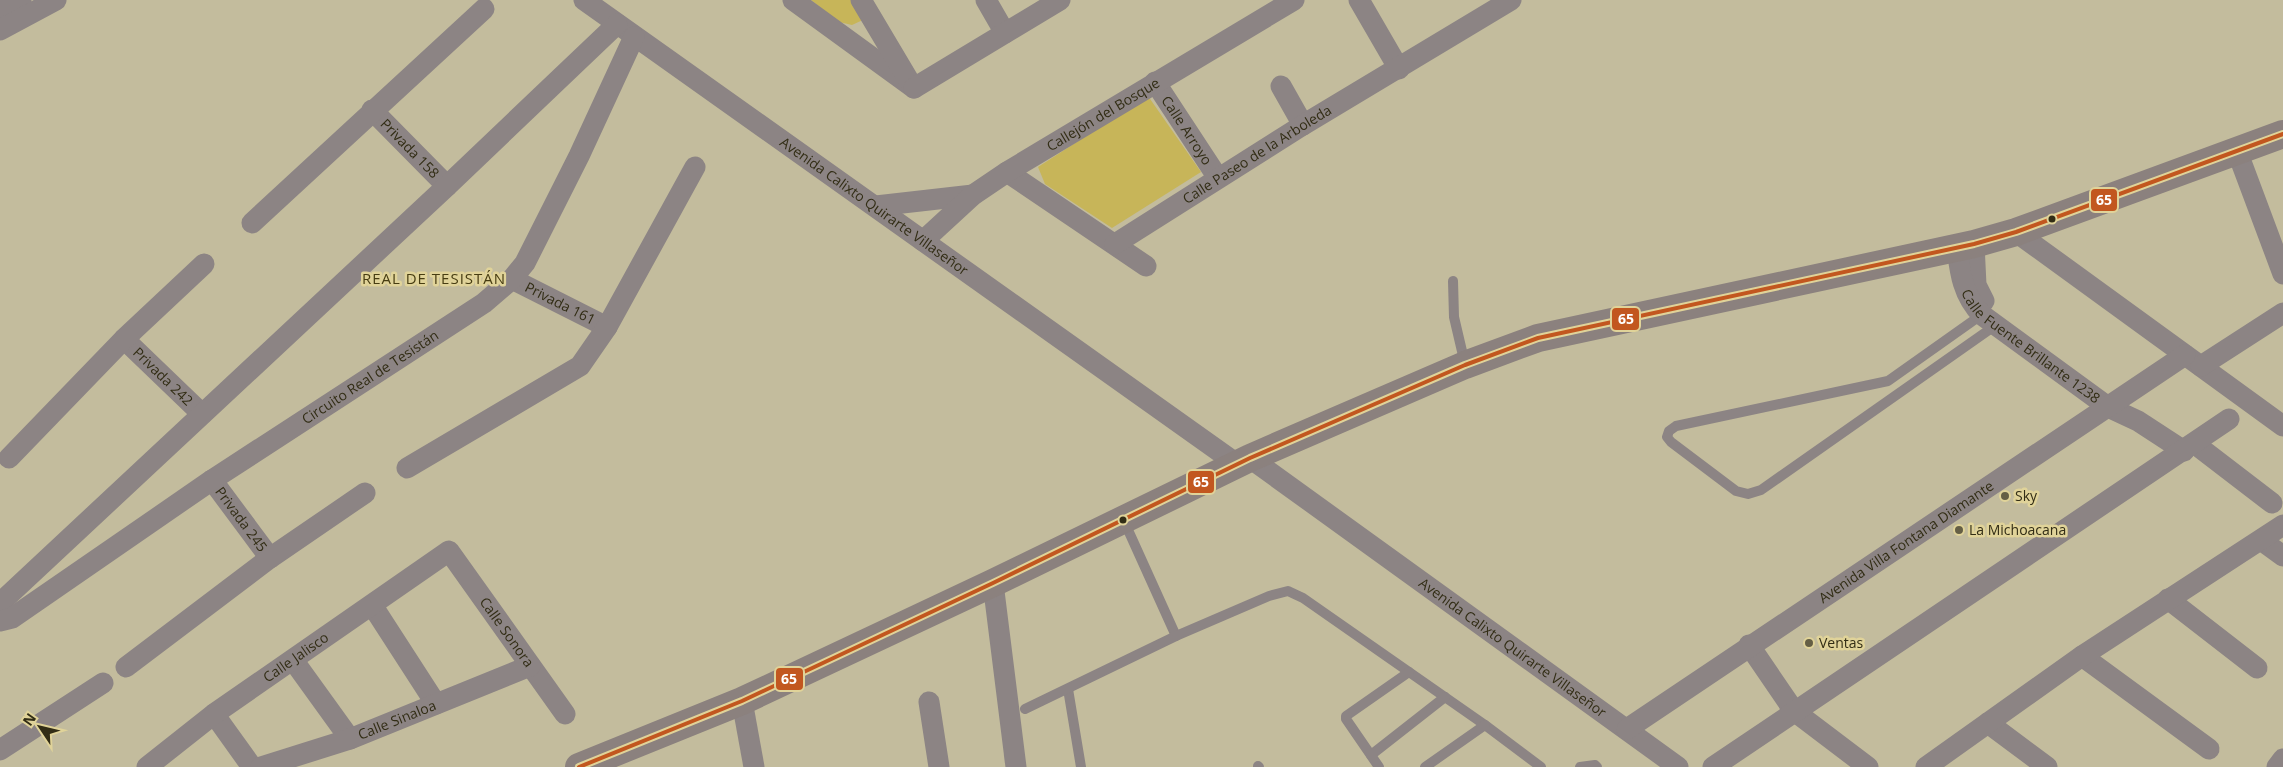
<svg xmlns="http://www.w3.org/2000/svg" width="2283" height="767" font-family="'Open Sans',sans-serif">
	<rect width="100%" height="100%" fill="#c3bc9d"/>
	<g fill="#c7b559">
		<polygon points="811,0 854,0 865,19 852,25 839,22"/>
		<polygon points="1148,96 1201,172 1112,228 1045,184 1038,167"/>
	</g>
	<g fill="none" stroke-linecap="round" stroke-linejoin="round">
		<g stroke="#8c8484" stroke-width="10">
			<polyline points="1453,281 1454,317 1465,364"/>
			<polyline points="1984,313 1888,381 1676,426 1669,431 1667,437 1671,442 1736,491 1748,494 1761,490 1996,325"/>
			<polyline points="1124,521 1176,636"/>
			<polyline points="1068,689 1081,767"/>
			<polyline points="1025,709 1176,636 1269,596 1288,591 1303,598 1485,725 1541,767"/>
			<polyline points="1371,755 1445,697"/>
			<polyline points="1258,766 1259,767"/>
			<polyline points="1379,767 1346,719 1346,716 1409,672"/>
			<polyline points="1425,767 1485,725"/>
			<polyline points="1580,767 1595,765 1597,767"/>
		</g>
		<g stroke="#8c8484" stroke-width="21">
			<path id="s1" d="M584,0l653,464"/>
			<polyline points="793,0 914,88"/>
			<polyline points="861,0 908,79"/>
			<polyline points="986,0 1005,33"/>
			<polyline points="1359,0 1399,69"/>
			<polyline points="0,11 21,0"/>
			<polyline points="0,30 56,0"/>
			<path id="s2" d="M1155,82l63,96"/>
			<polyline points="1281,86 1303,125"/>
			<polyline points="914,88 1060,0"/>
			<path id="s3" d="M372,110l75,76"/>
			<polyline points="2237,151 2283,274"/>
			<polyline points="1007,172 1146,266"/>
			<polyline points="876,206 973,195"/>
			<polyline points="252,223 484,9"/>
			<polyline points="2016,232 2283,426"/>
			<path id="s4" d="M923,241l50,-46 34,-23 287,-172"/>
			<path id="s5" d="M1115,244l188,-119 208,-125"/>
			<polyline points="1974,244 1976,285 1984,301"/>
			<path id="s6" d="M1957,248c3,25 6,48 25,67l126,92 30,14 46,30"/>
			<path id="s7" d="M512,279l95,48"/>
			<path id="s8" d="M124,339l78,75"/>
			<polyline points="2201,366 2283,313"/>
			<polyline points="2195,444 2272,503"/>
			<polyline points="9,458 124,339 204,264"/>
			<path id="s9" d="M1250,458l428,309"/>
			<polyline points="407,468 580,366 607,327 695,167"/>
			<path id="s10" d="M212,480l58,78"/>
			<polyline points="2261,540 2283,556"/>
			<polyline points="993,583 1016,767"/>
			<polyline points="2168,599 2257,668"/>
			<polyline points="0,603 447,186 617,24"/>
			<polyline points="372,605 436,704"/>
			<path id="s11" d="M0,621l12,-3 200,-138 272,-177 28,-24 13,-16 54,-107 55,-119"/>
			<polyline points="1749,645 1794,711 1868,767"/>
			<polyline points="2082,656 2209,749"/>
			<polyline points="293,660 350,739"/>
			<polyline points="126,667 270,558 365,493"/>
			<polyline points="742,701 754,767"/>
			<polyline points="929,702 939,767"/>
			<polyline points="214,714 252,767"/>
			<polyline points="1988,723 2047,767"/>
			<path id="s12" d="M1627,729l558,-374"/>
			<polyline points="0,750 103,683"/>
			<path id="s13" d="M147,767l67,-53 235,-163 116,163"/>
			<path id="s14" d="M261,767l89,-28 180,-73"/>
			<polyline points="1713,767 2229,419"/>
			<polyline points="1926,767 2082,656 2283,525"/>
			<polyline points="2277,767 2283,759"/>
		</g>
		<polyline stroke="#8b817e" stroke-width="28" points="579,767 742,701 993,583 1250,458 1465,365 1538,338 1974,244 2016,232 2283,134"/>
		<defs>
			<polyline id="bus-1" points="579,767 742,701 993,583 1250,458 1465,365 1538,338 1974,244 2016,232 2283,134"/>
		</defs>
		<use href="#bus-1" stroke="#e0d399" stroke-width="8"/>
		<use href="#bus-1" stroke="#c2571f" stroke-width="4"/>
	</g>
	<g fill="#322d15" stroke="#e0d399" stroke-width="2">
		<circle cx="2052" cy="219" r="4.5"/>
		<circle cx="1123" cy="520" r="4.5"/>
	</g>
	<g fill="#655f45" stroke="#e0d399" stroke-width="2">
		<circle cx="2005" cy="496" r="5"/>
		<circle cx="1959" cy="530" r="5"/>
		<circle cx="1809" cy="643" r="5"/>
	</g>
	<g text-anchor="middle" stroke-width="5" stroke-linejoin="round" paint-order="stroke">
		<g font-size="14" fill="#322d15" stroke="#e0d399">
			<text dy="5" stroke="none"><textPath href="#s4" startOffset="221">Callejón del Bosque</textPath></text>
			<text dy="5" stroke="none"><textPath href="#s2" startOffset="58">Calle Arroyo</textPath></text>
			<text dy="5" stroke="none"><textPath href="#s3" startOffset="54">Privada 158</textPath></text>
			<text dy="5" stroke="none"><textPath href="#s5" startOffset="168">Calle Paseo de la Arboleda</textPath></text>
			<text dy="5" stroke="none"><textPath href="#s1" startOffset="356">Avenida Calixto Quirarte Villaseñor</textPath></text>
			<text dy="5" stroke="none"><textPath href="#s7" startOffset="54">Privada 161</textPath></text>
			<text dy="5" stroke="none"><textPath href="#s6" startOffset="130">Calle Fuente Brillante 1238</textPath></text>
			<text dy="5" stroke="none"><textPath href="#s8" startOffset="54">Privada 242</textPath></text>
			<text dy="5" stroke="none"><textPath href="#s11" startOffset="444">Circuito Real de Tesistán</textPath></text>
			<text dy="5" stroke="none"><textPath href="#s10" startOffset="49">Privada 245</textPath></text>
			<text dy="5" stroke="none"><textPath href="#s12" startOffset="336">Avenida Villa Fontana Diamante</textPath></text>
			<text dy="5" stroke="none"><textPath href="#s13" startOffset="471">Calle Sonora</textPath></text>
			<text dy="5" stroke="none"><textPath href="#s9" startOffset="324">Avenida Calixto Quirarte Villaseñor</textPath></text>
			<text dy="5" stroke="none"><textPath href="#s13" startOffset="185">Calle Jalisco</textPath></text>
			<text dy="5" stroke="none"><textPath href="#s14" startOffset="144">Calle Sinaloa</textPath></text>
		</g>
		<g font-size="14" fill="#322d15" stroke="#e0d399" text-anchor="start">
			<text x="2015" y="501">Sky</text>
			<text x="1969" y="535">La Michoacana</text>
			<text x="1819" y="648">Ventas</text>
		</g>
		<g font-size="15" letter-spacing="1" fill="#473d12" stroke="#e0d399">
			<text x="434" y="284">REAL DE TESISTÁN</text>
		</g>
	</g>
	<g stroke="#e0d399" stroke-width="2">
		<rect x="2090" y="188" width="28" height="24" rx="5" fill="#c2571f"/>
		<rect x="1611" y="307" width="29" height="24" rx="5" fill="#c2571f"/>
		<rect x="1187" y="470" width="28" height="24" rx="5" fill="#c2571f"/>
		<rect x="775" y="667" width="29" height="24" rx="5" fill="#c2571f"/>
	</g>
	<g font-size="14" text-anchor="middle" font-weight="bold" fill="#fff">
		<text x="2104" y="205">65</text>
		<text x="1626" y="324">65</text>
		<text x="1201" y="487">65</text>
		<text x="789" y="684">65</text>
	</g>
	<g transform="translate(40 727) rotate(305)" stroke="#e0d399" stroke-width="4" paint-order="stroke">
	<path d="M0-4L9 19L0 12L-9 19Z" fill="#322d15"/>
	<text y="-8" font-size="14" font-weight="bold" text-anchor="middle" fill="#322d15">N</text>
	</g>
</svg>
